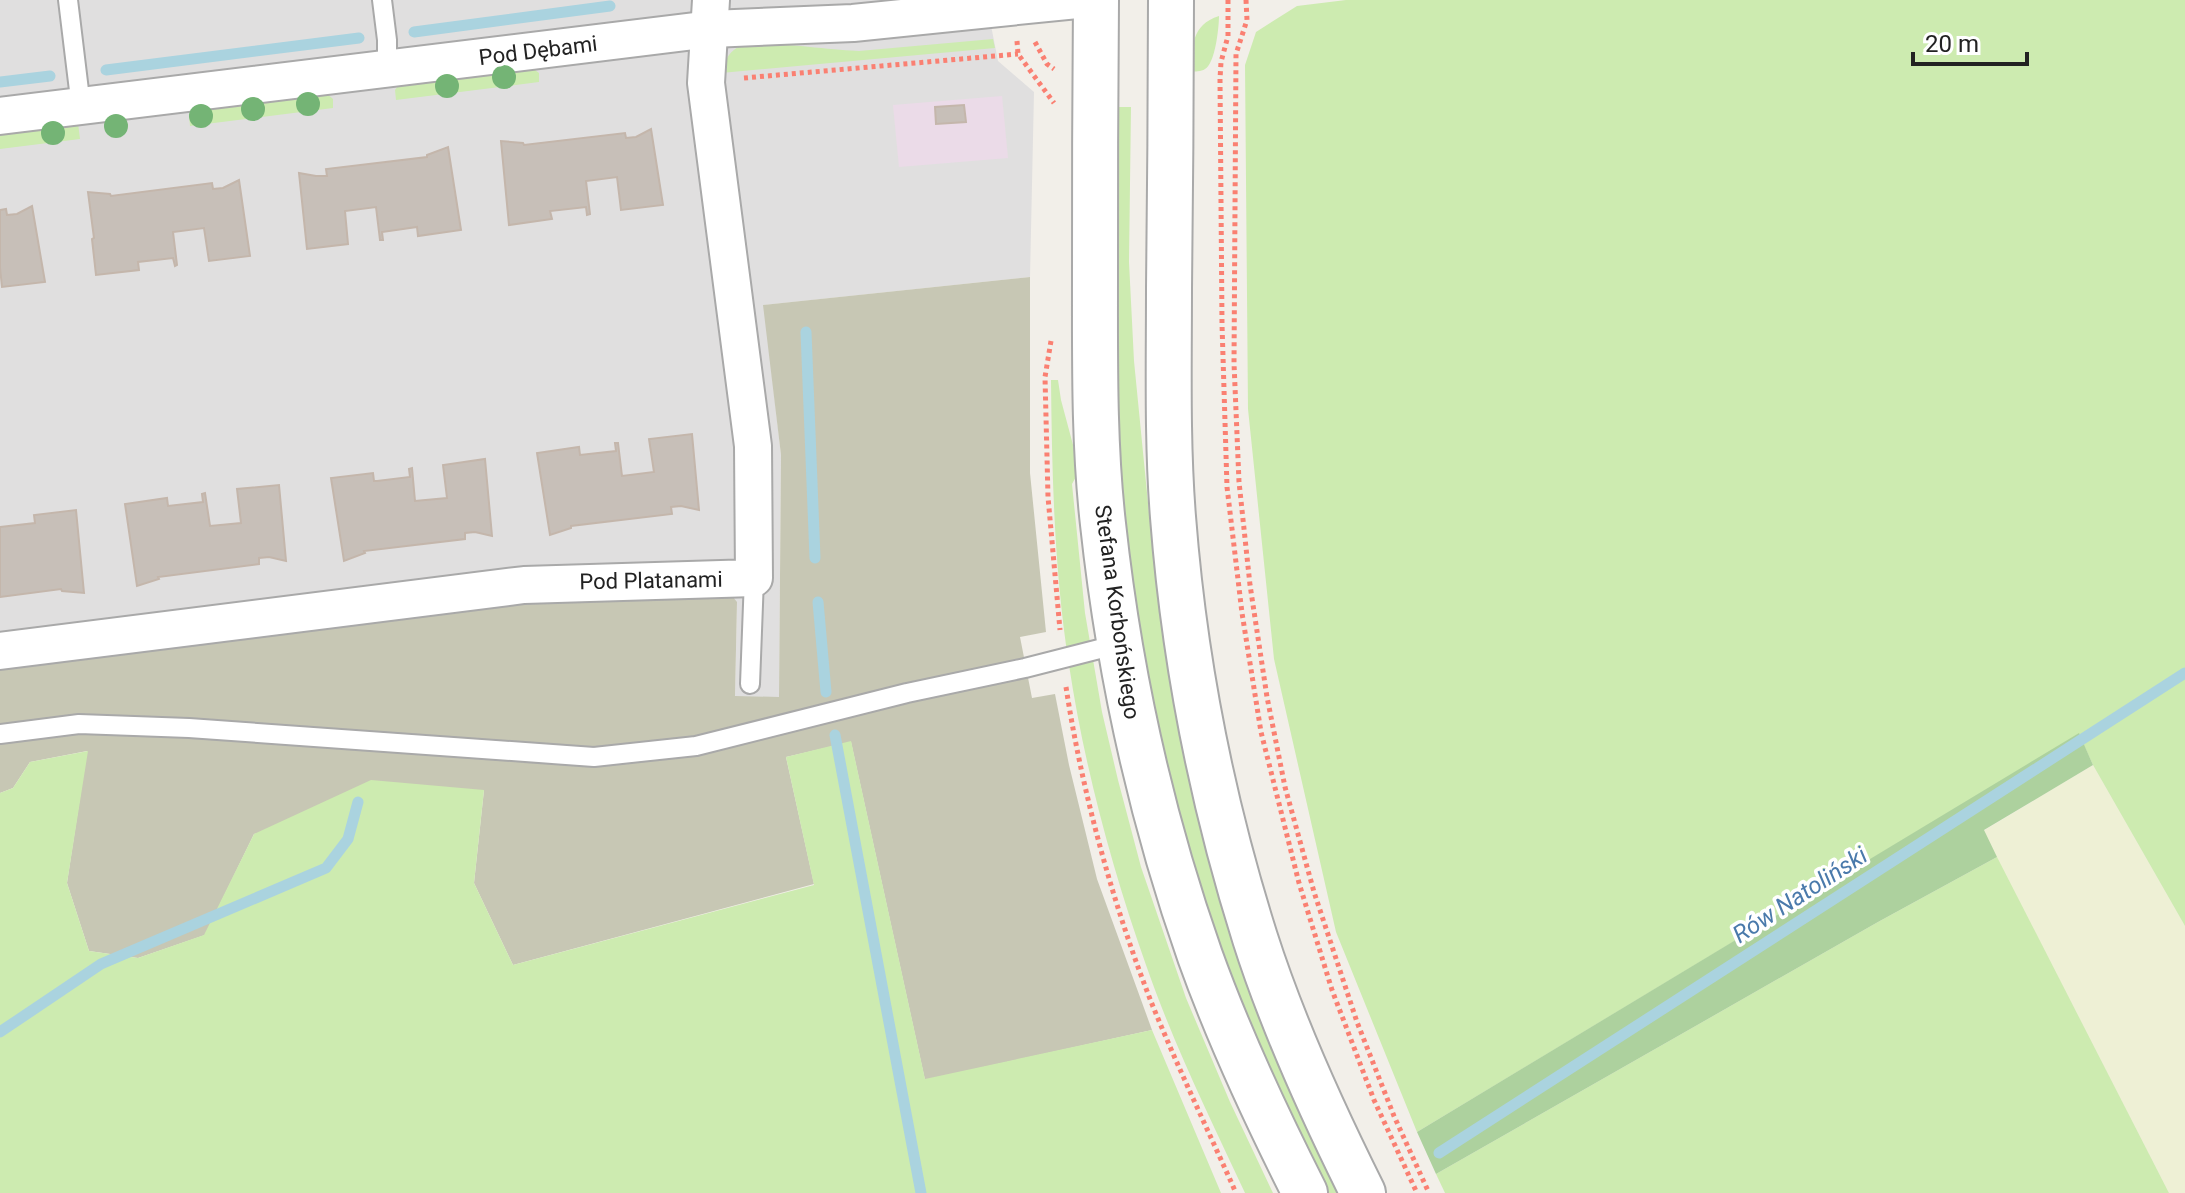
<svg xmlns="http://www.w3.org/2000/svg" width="2185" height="1193" font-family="Roboto,sans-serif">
	<rect width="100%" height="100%" fill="#f2efe9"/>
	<polygon fill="#e0dfdf" points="0,0 986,0 998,61 1034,92 1030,277 764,305 781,455 779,697 735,697 737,602 0,665"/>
	<polygon fill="#ebdbe8" points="1002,96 1008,158 899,167 893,105"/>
	<polygon fill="#c7c7b4" points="1030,277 1030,473 1046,632 1020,637 1032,698 1055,694 1069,765 1097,879 1152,1030 925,1080 851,742 786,757 814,884 513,965 474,883 484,790 254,834 205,935 138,958 89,951 67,883 87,751 30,762 13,788 0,793 0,665 540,598 728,591 737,602 735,696 779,697 781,455 763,305"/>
	<polygon fill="#eef0d5" points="2093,765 2185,926 2185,1193 2169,1193 1983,831"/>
	<g fill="#cdebb0">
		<polygon points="1346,0 2185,0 2185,926 2093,765 2079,734 1417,1132 1336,932 1274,659 1248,409 1245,65 1256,32 1297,6"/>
		<path d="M1219,16c0,12 -4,48 -14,53 -4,3 -10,2 -14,3 1,-25 0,-47 28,-56z"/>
		<path d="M993,39l2,9 -274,25c3,-11 7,-20 17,-26 17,-9 95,4 121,4z"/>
		<polygon points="531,67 539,73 539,82 396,100 395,90 400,83"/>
		<polygon points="325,92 333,99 333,108 190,126 189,116 194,109"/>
		<polygon points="1116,107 1131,107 1129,262 1134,361 1149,513 1168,669 1182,744 1204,837 1270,1044 1291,1093 1338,1193 1328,1193 1246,1022 1184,841 1159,743 1127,567 1118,456"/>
		<polygon points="78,123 80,139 0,149 0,133"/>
		<path d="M1051,380h7l3,20 15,56 2,17 -6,11 13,129 17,99 16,68 23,87 45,131 44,104 43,91h-28c-35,-75 -72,-150 -99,-228 -34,-96 -62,-200 -77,-300 -15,-95 -17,-190 -18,-285z"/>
		<polygon points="851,741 925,1079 1152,1030 1221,1193 0,1193 0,793 13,788 30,762 88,751 67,883 89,951 138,958 204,935 254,834 371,780 484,790 474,883 513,965 814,885 786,757"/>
		<polygon points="1997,857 2169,1193 1445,1193 1436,1174 1878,922"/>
	</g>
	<polygon fill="#add19e" points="2079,733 2093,765 1984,830 1997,857 1878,922 1436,1174 1417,1132"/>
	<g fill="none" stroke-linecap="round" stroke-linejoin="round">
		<g stroke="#aad3df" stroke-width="11">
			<polyline points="414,32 610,6"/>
			<polyline points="106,70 359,38"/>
			<polyline points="0,82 50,76"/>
			<polyline points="806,332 815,558"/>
			<polyline points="818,602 826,692"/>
			<polyline points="835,735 921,1193"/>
			<polyline points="0,1032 101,964 326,868 348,839 358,802"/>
			<polyline points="1439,1153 2185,673"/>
		</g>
	</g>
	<g fill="#c7bfb8" stroke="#c4b6ab" stroke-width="2">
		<polygon points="964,105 966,122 936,124 935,107"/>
		<polygon points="651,129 663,205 621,210 617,177 586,181 590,214 587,215 586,207 550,211 552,219 509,225 501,141 523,143 524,145 625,133 626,138 636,137"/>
		<polygon points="448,147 461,230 418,236 417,227 382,232 383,240 380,240 376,207 345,211 348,244 307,249 299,173 316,176 327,176 326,169 427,157 427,155"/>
		<polygon points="239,180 250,256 209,261 204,228 173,232 177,265 175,266 173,258 138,262 139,270 96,275 92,239 94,238 88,192 110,194 111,196 212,183 213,189 223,188"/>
		<polygon points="32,206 45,282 2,287 0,268 0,210 6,209 7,215 17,214"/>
		<polygon points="692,434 699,510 681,506 671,507 672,514 571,526 571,528 550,535 537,453 579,447 580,455 616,451 615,443 618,443 622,476 654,472 649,439"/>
		<polygon points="485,459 492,536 475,532 465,533 465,539 364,551 365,553 344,561 331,478 373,473 374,481 377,481 410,477 409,469 412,468 415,501 447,498 443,465"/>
		<polygon points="279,485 286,561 269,557 259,558 259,564 158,577 159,579 137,586 125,504 167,498 168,506 203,502 202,494 205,493 210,526 241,523 237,489"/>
		<polygon points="76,510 84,593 62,591 61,589 0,597 0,527 35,523 34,515"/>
	</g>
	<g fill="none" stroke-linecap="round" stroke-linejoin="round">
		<defs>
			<g id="service">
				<polyline points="68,0 81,107"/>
				<polyline points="382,0 387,40 387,69"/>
				<polyline points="750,684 754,578"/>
				<polyline points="0,734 79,724 189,728 594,757 696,746 907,693 1025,668 1119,644"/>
			</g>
			<g id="minor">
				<polyline points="0,116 711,29 853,23 1077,0"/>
				<polyline points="0,651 524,585 754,578 753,446 706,83 711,0"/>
			</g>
			<g id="tertiary">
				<path d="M1096,0c-1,95 -1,189 -1,284 0,79 -1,161 8,240 16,147 48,293 97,432 29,81 66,160 105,237"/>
				<path d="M1171,0c0,96 -1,193 -2,289 0,76 -2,152 4,228 11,142 39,285 82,421 28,88 67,173 108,255"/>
			</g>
		</defs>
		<use href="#service" stroke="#a9a9a9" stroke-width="22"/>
		<use href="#minor" stroke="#a9a9a9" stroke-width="40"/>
		<use href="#tertiary" stroke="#a9a9a9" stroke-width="48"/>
		<g stroke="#fa8072" stroke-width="5" stroke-dasharray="4 4" stroke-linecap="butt">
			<polyline points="1228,0 1228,36 1221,62 1220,79 1222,324 1227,487 1242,613 1261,732 1299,883 1332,990 1374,1100 1417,1193"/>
			<polyline points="1246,0 1247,20 1236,54 1234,363 1239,482 1250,585 1267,697 1285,787 1314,892 1357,1022 1394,1116 1429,1193"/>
			<polyline points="1017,41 1018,54 1054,103"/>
			<polyline points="1035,42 1047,64 1054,69"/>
			<polyline points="744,78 1018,54"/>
			<polyline points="1051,341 1045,377 1048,497 1060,630"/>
			<path d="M1066,687c16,105 47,218 86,317 26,64 56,126 84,189"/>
		</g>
		<use href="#service" stroke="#fff" stroke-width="18"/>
		<use href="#minor" stroke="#fff" stroke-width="36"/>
		<use href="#tertiary" stroke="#fff" stroke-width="44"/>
	</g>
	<g fill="#74b475">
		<circle cx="504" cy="77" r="12"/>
		<circle cx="447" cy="86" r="12"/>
		<circle cx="308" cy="104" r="12"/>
		<circle cx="253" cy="109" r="12"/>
		<circle cx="201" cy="116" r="12"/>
		<circle cx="116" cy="126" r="12"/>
		<circle cx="53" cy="133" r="12"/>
	</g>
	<g text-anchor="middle" stroke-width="7" stroke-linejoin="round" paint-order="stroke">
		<g font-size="22" fill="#222" stroke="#fff">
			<text transform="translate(538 50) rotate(-7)" y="8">Pod Dębami</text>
			<text transform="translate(651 580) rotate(-1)" y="8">Pod Platanami</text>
			<text transform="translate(1118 612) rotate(82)" y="8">Stefana Korbońskiego</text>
		</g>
		<g font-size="24" font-style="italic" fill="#4a7aab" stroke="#fff">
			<text transform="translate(1800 895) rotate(-33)" y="8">Rów Natoliński</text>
		</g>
	</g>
	<path d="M1913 52v12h114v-12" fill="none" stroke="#222222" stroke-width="4"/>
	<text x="1925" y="52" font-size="24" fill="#222222" stroke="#ffffff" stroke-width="6" paint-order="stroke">20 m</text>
</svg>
